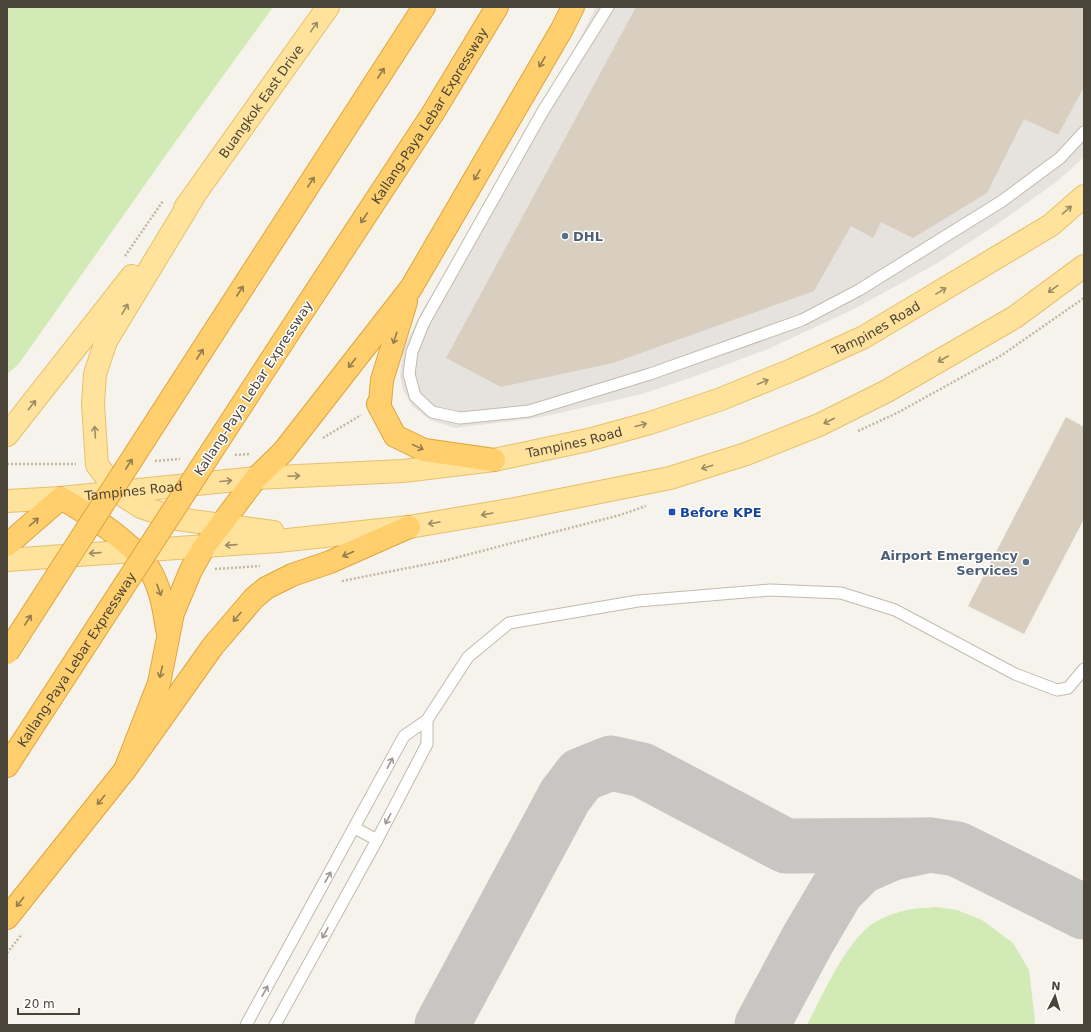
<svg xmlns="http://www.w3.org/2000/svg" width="1091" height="1032" font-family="'DejaVu Sans',sans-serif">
	<rect width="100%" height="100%" fill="#f6f3ec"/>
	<polygon fill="#e6e2dd" points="596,7 1084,7 1084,157 1059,180 996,225 936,264 854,309 768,349 704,373 642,394 537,418 455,428 430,420 412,406 403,390 400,376 403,349 422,311 543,111"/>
	<g fill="#d2eab5">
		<polygon points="7,7 273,7 168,152 18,365 7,374"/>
		<path d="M936,907l21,3 25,10 31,23 16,27 6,51 -1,4h-227c15,-29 36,-76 60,-97 9,-8 24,-14 36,-17 10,-3 22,-3 33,-4z"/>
	</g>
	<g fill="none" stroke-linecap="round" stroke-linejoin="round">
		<g stroke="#c8c6c3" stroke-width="55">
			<polyline points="442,1025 565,796 581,775 611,763 642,770 786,846 930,845"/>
			<polyline points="762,1025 807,941 837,890 860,867 892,853 930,845 957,849 1084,912"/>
		</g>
	</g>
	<g fill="#d8cfc1">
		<polygon points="636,7 1084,7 1084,87 1058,135 1024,119 987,193 913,238 881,222 873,238 851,226 814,291 613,363 501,387 446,358"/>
		<polygon points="1066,417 1084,427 1084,519 1024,634 968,606"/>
	</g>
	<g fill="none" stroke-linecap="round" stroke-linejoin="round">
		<defs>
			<g id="lane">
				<polyline points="608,7 543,111 424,322 412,352 409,374 415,396 432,412 460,418 529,411 650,374 802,320 859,290 1002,201 1060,158 1084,132"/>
				<polyline points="355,828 377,840"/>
				<polyline points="246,1025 404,736 427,720 468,657 509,623 638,601 770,590 841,593 895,610 1015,674 1057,690 1068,688 1084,669"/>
				<polyline points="275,1025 377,840 427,744 427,720"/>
			</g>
			<g id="primary">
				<polyline points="194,196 106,341 95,374 93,404 97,465 118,492 141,507 178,519 273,532"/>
				<path id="s1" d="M185,208l143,-201"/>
				<polyline points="7,435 132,276"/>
				<path id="s2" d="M7,501l54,-3 195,-20 147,-7 91,-11 94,-20 62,-17 71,-24 71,-29 72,-33 187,-112 33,-29"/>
				<polyline points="7,560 278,541 409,527 515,509 670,478 746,454 819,425 887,391 1015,317 1084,266"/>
			</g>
			<g id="highway">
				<polyline points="406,302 382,380 380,403 378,404 395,436 424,450 494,460"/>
				<polyline points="219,324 424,7"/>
				<path id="s3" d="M282,343l151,-230 64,-106"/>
				<path d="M7,545l54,-47c27,16 76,47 90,74 10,18 13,37 16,57"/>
				<polyline points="7,766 18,749"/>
				<polyline points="125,770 159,683 173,613 191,570 204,547 256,478 283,452 411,288 562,29 573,7"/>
				<polyline points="7,918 125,770 213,646 254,598 266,588 292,575 330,562 409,527"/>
			</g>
		</defs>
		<use href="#lane" stroke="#c2bbae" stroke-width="13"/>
		<use href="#primary" stroke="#e6c16a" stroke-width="24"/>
		<use href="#highway" stroke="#e0a43c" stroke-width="24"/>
		<g stroke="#c4b79f" stroke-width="2.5" stroke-dasharray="2 2" stroke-linecap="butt">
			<polyline points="125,256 163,201"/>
			<polyline points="858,431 897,413 1002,355 1084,298"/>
			<polyline points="323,438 361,415"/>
			<polyline points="235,455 250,454"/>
			<polyline points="155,461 180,459"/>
			<polyline points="7,464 76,464"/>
			<polyline points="215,569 260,566"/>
			<polyline points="342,581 443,561 620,515 646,506"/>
			<polyline points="7,953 22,934"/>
		</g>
		<use href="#lane" stroke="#fff" stroke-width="11"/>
		<use href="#primary" stroke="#ffe39c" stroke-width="22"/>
		<use href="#highway" stroke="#ffcf6e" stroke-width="22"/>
		<defs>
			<g id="highway-bridge">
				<polyline points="7,653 219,324"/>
				<path id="s4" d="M18,749l264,-406"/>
			</g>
		</defs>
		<use href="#highway-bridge" stroke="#e0a43c" stroke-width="24" stroke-linecap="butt"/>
		<use href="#highway-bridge" stroke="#ffcf6e" stroke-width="22"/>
	</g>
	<defs><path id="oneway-shaft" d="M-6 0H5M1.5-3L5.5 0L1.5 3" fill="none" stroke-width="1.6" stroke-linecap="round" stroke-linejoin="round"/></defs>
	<g stroke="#9c8c66">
		<use href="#oneway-shaft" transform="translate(314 27) rotate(-55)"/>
		<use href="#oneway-shaft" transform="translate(1067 210) rotate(-41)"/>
		<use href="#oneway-shaft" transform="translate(1053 289) rotate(144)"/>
		<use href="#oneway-shaft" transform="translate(941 291) rotate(-31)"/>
		<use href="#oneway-shaft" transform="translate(125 309) rotate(-59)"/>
		<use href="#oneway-shaft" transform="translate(943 359) rotate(150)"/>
		<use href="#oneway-shaft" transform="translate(763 382) rotate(-22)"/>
		<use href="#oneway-shaft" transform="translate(32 405) rotate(-52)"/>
		<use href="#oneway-shaft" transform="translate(829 421) rotate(153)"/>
		<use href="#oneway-shaft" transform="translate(641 425) rotate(-15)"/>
		<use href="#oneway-shaft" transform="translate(95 432) rotate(-94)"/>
		<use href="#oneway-shaft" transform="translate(707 467) rotate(163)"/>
		<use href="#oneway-shaft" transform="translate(294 476) rotate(-3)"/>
		<use href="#oneway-shaft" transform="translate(226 481) rotate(-5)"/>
		<use href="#oneway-shaft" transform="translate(487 514) rotate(170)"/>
		<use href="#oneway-shaft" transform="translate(434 523) rotate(171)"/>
		<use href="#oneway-shaft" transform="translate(231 545) rotate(176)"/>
		<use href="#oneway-shaft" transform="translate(95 553) rotate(176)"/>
	</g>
	<g stroke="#937c4e">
		<use href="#oneway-shaft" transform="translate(542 62) rotate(120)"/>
		<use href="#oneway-shaft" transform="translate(381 73) rotate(-57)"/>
		<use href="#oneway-shaft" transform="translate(477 175) rotate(120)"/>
		<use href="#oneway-shaft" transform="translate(311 182) rotate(-57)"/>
		<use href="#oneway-shaft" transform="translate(364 218) rotate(123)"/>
		<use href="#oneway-shaft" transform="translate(240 291) rotate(-57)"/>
		<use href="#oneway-shaft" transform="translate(395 338) rotate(108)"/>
		<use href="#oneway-shaft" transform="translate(200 354) rotate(-57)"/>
		<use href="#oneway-shaft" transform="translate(352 363) rotate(128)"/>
		<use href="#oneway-shaft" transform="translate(418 447) rotate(25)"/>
		<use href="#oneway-shaft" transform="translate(129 464) rotate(-57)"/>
		<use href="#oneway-shaft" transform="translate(34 522) rotate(-41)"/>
		<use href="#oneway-shaft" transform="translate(348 554) rotate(156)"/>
		<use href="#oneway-shaft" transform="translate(159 590) rotate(70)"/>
		<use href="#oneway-shaft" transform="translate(237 617) rotate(130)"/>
		<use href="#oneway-shaft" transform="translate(28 620) rotate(-57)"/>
		<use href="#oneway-shaft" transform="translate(161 672) rotate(103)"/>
		<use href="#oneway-shaft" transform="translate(101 800) rotate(129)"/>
		<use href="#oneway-shaft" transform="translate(20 902) rotate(129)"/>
	</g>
	<g stroke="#9c9892">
		<use href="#oneway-shaft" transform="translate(390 763) rotate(-62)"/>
		<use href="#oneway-shaft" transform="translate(388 819) rotate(118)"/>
		<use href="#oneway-shaft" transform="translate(328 877) rotate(-61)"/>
		<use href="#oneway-shaft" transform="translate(325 933) rotate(119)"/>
		<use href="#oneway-shaft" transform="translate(265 991) rotate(-61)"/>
	</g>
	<g fill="#5c6f8a" stroke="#fff" stroke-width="1.5">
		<circle cx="565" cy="236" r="4"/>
		<circle cx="1026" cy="562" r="4"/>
	</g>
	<rect fill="#1a4fb4" stroke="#fff" stroke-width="1.5" x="668" y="508" width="8" height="8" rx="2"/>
	<g text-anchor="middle" stroke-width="3" stroke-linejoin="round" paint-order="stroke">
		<g font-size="13" fill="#4b4439" stroke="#fff">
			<text dy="5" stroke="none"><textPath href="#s1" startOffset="131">Buangkok East Drive</textPath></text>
			<text dy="5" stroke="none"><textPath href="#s3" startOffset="271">Kallang-Paya Lebar Expressway</textPath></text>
			<text dy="5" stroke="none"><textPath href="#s2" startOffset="895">Tampines Road</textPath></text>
			<text transform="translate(253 388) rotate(-57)" y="5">Kallang-Paya Lebar Expressway</text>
			<text dy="5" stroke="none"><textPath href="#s2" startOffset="571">Tampines Road</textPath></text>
			<text dy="5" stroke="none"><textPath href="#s2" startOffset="127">Tampines Road</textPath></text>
			<text dy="5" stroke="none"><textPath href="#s4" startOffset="107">Kallang-Paya Lebar Expressway</textPath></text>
		</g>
		<g font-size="13" font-weight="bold" fill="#4e5e75" stroke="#fff" text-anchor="start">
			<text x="573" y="241">DHL</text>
			<text x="1018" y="560" text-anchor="end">Airport Emergency<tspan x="1018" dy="15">Services</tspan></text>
		</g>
		<g font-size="13" font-weight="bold" fill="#164399" stroke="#fff" text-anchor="start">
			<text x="680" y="517">Before KPE</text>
		</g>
	</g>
	<rect width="1091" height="1032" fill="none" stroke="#4b4439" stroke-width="16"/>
	<g transform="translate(1055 996) rotate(5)" stroke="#ffffff" stroke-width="3" paint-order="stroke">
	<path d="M0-3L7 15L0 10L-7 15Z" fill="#4b4439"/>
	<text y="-6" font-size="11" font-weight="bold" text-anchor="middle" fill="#4b4439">N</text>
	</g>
	<path d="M18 1008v6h61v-6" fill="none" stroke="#4b4439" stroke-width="2"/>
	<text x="24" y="1008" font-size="12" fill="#4b4439" stroke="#ffffff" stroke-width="3" paint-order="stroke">20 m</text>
</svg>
